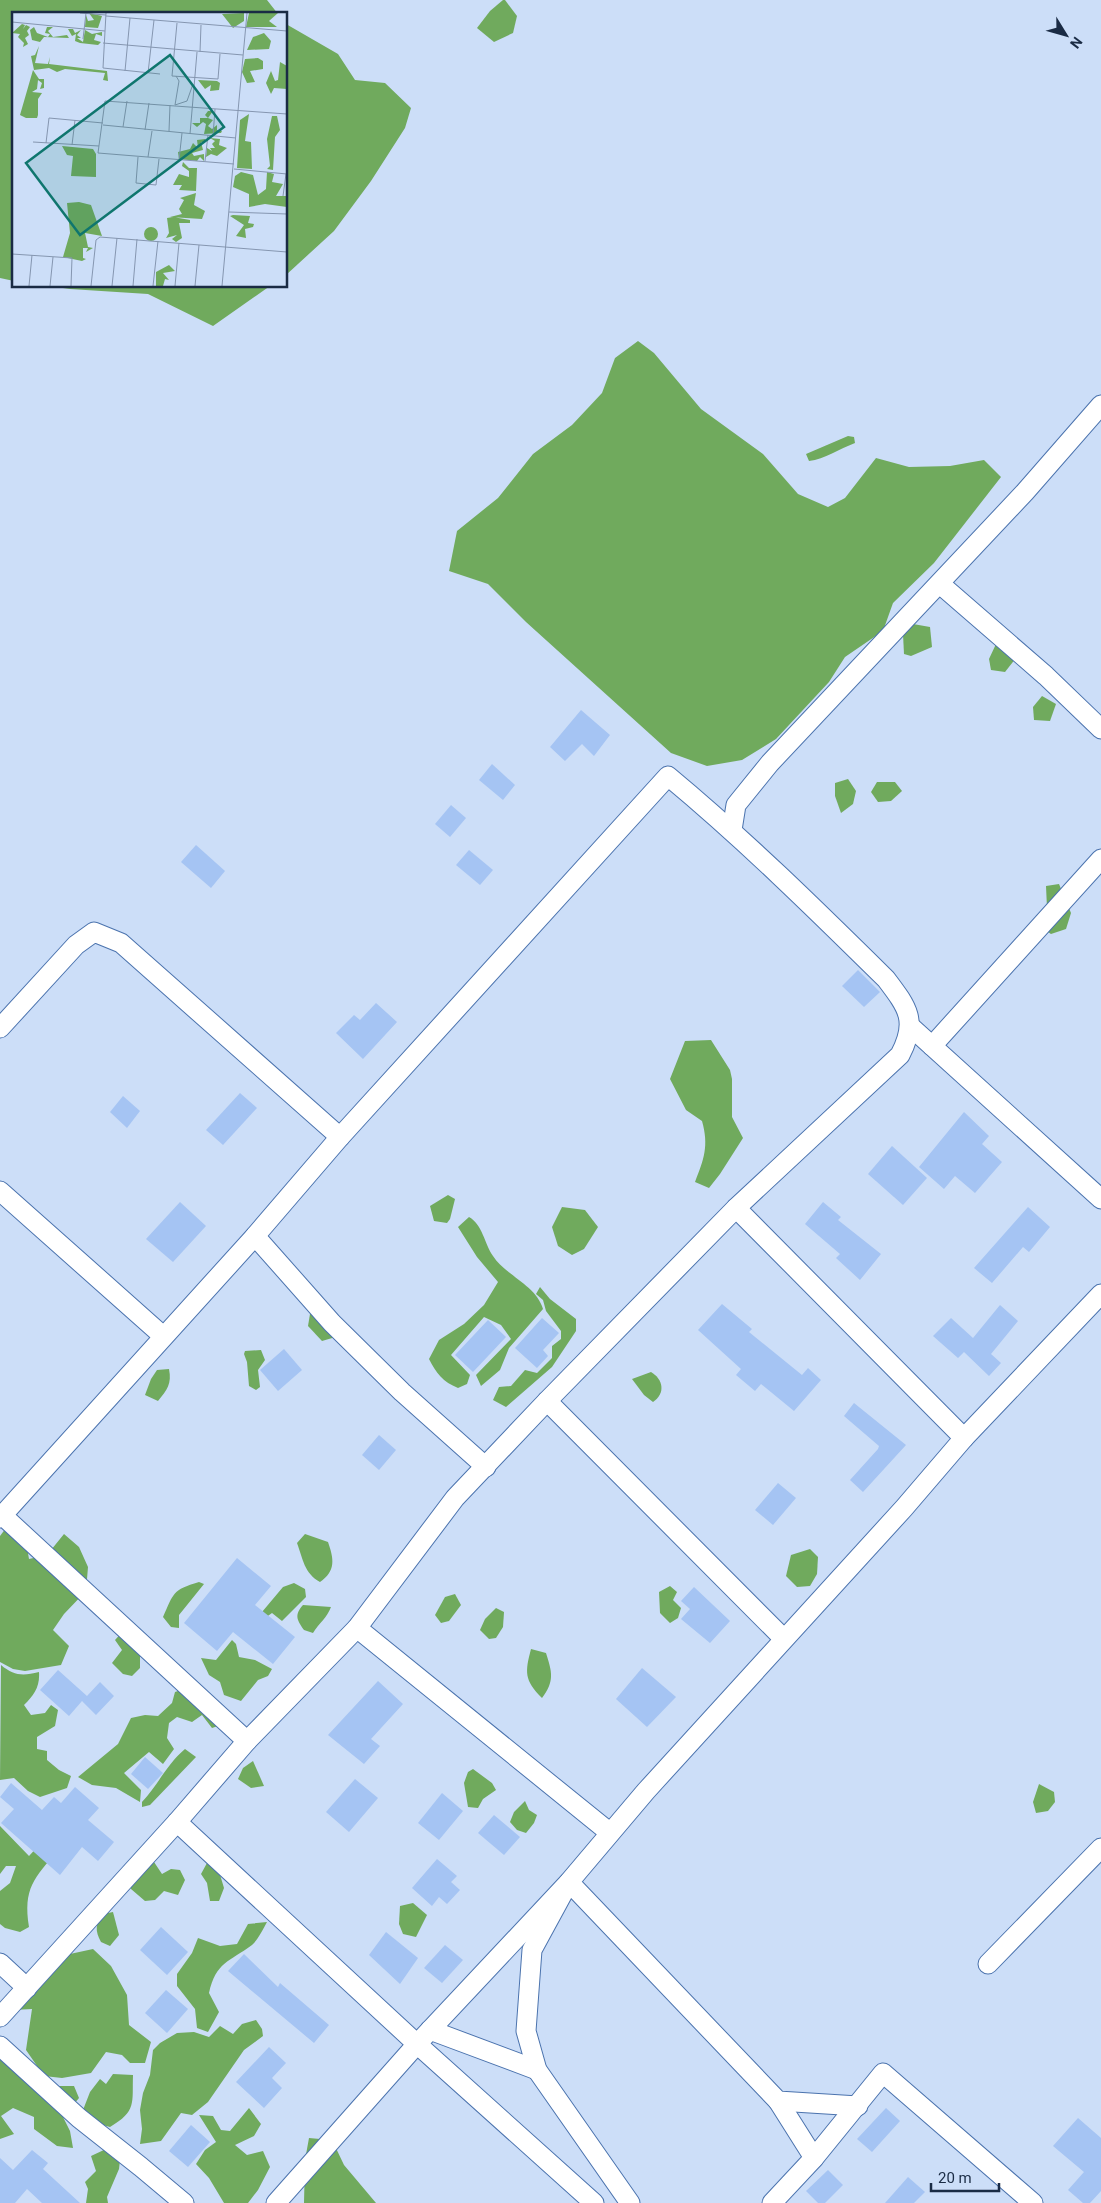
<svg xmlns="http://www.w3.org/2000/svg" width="1101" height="2203" font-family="Roboto,sans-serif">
	<rect width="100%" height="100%" fill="#ccdef8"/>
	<g fill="#70aa5d">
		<polygon points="0,0 267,0 278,14 14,14 14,281 0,278"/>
		<polygon points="503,0 505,0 517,16 513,33 494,42 477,28 490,11"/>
		<polygon points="286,24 338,54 355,80 385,83 411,108 405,128 371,181 334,231 286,275"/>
		<polygon points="49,286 270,286 213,326 148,294 70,289"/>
		<polygon points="638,341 654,353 701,409 763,454 798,494 828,507 845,498 876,458 909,467 950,466 984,460 1001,477 934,563 893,603 883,631 845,657 829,682 776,739 742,760 707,766 671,753 526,622 488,584 449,571 457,531 498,498 533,454 572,425 602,393 615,358"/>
		<path d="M848,436l6,1 1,6c-16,6 -30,16 -46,18l-3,-7z"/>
		<polygon points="913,624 930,627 932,647 911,656 904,654 903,634"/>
		<polygon points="996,644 1016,658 1005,672 991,670 989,659"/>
		<polygon points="1042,696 1056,704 1050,721 1034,720 1033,707"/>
		<polygon points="848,779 856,791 853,804 841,813 835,796 835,783"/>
		<polygon points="877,782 895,782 902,791 891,801 878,802 871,792"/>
		<polygon points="1059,884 1071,913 1066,929 1051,934 1042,928 1047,908 1046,886"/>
		<path d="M711,1040l19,30 2,9v38l11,21 -23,36 -11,14 -14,-6c9,-23 14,-36 7,-61l-16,-11 -16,-31 15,-38z"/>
		<polygon points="448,1195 455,1199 450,1219 447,1223 434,1221 430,1206"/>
		<polygon points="562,1207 585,1210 598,1227 584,1249 572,1255 558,1246 552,1227"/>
		<path d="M469,1217c14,8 15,26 24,39 13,20 43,29 50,53l-34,39 -9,22 -19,16 -5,-11 35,-36 -10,-14 -17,-8 -33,38 19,20 -3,9 -9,4c-15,-6 -22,-15 -29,-29l10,-19 25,-16 20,-19 14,-23 -21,-25 -19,-30z"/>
		<polygon points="540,1287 550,1299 576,1319 576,1331 552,1367 506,1407 493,1400 499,1387 511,1386 525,1370 537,1373 552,1358 552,1346 561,1339 561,1331 546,1311 543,1300 536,1294"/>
		<polygon points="311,1308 339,1336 322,1341 308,1326"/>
		<polygon points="261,1350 265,1360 258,1370 260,1387 256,1390 249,1386 247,1362 244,1354 245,1351"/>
		<path d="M169,1369c3,15 -2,21 -11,32l-13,-6 6,-16 6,-9z"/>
		<path d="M651,1372c12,7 15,21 2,30l-9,-7 -12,-16z"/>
		<polygon points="6,1528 26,1542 29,1559 47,1555 64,1534 79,1547 88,1567 86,1591 64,1614 53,1630 69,1646 61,1665 25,1671 13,1669 0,1662 0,1536"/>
		<path d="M305,1534l23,8c6,17 8,29 -8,40 -16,-9 -17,-23 -23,-39z"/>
		<polygon points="810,1549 818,1557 817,1574 810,1586 797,1587 786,1576 791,1555"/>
		<path d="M199,1582l5,2 -25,31v13l-8,-1 -8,-10c11,-24 9,-27 36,-35z"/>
		<polygon points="294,1583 305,1589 306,1597 282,1621 272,1613 265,1618 262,1612 283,1587"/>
		<polygon points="670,1586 677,1592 673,1600 681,1608 678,1618 670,1623 660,1613 659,1592"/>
		<polygon points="455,1594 461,1605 449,1621 441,1623 435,1615 445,1597"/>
		<path d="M303,1605l28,2c-4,11 -12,16 -18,26l-9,-3c-7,-10 -10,-15 -1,-25z"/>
		<polygon points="496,1608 504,1612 503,1627 496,1638 489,1639 480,1630 485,1619"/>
		<polygon points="125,1629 140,1650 140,1668 132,1676 123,1674 112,1663 122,1650 115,1640"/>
		<polygon points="232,1640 236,1644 239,1657 255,1660 272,1669 268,1676 258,1680 241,1701 224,1695 220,1682 209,1675 201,1658 216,1660"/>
		<path d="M531,1649l15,4c6,19 9,28 -4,45 -18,-18 -17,-26 -11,-49z"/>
		<path d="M1,1665c13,11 22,11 38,7 1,15 -5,23 -15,33l7,10 14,-2 6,-8 7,5 -3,16 -18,11v12l10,2v9l12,10 12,6 -4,12 -27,9 -12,-6 -14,-13 -14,2z"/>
		<polygon points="190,1687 218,1726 212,1728 202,1715 192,1722 177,1717 169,1723 167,1738 174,1749 163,1764 149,1752 124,1773 141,1790 140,1802 116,1788 92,1785 78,1777 118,1744 131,1718 145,1715 158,1716 172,1703 175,1692"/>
		<path d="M185,1749l11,8 -46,48 -8,2v-5c16,-17 25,-38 43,-53z"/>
		<polygon points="253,1761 264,1786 251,1788 238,1779 243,1768"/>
		<polygon points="473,1769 492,1783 496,1790 483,1799 478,1808 468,1807 464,1783 468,1772"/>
		<polygon points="1039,1784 1054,1792 1055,1802 1048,1811 1036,1813 1033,1802"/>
		<polygon points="525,1801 529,1810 537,1815 534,1823 526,1833 517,1830 510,1822 514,1812"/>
		<path d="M0,1826l29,30 13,-14 16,8c-24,29 -35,38 -29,77l-9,5 -15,-4 -5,-4v-33l10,-8 6,-17h-10l-6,8z"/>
		<polygon points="134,1861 154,1862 162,1874 171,1869 180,1870 185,1880 178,1895 164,1891 155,1900 145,1901 131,1889 128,1868"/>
		<polygon points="207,1863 218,1868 224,1888 219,1901 210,1901 207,1883 201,1874"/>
		<polygon points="413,1903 427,1915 416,1937 403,1934 399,1924 400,1906"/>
		<path d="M113,1912l6,23 -9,11 -9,-4c-6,-11 -6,-18 2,-28z"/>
		<path d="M267,1922c-4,7 -9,18 -15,23 -23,17 -36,17 -43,48l10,19 -11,20 -11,-4 -2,-19 -18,-23v-12l15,-21 6,-15 22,8 17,-2 11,-20z"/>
		<polygon points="93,1949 111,1966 127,1995 129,2025 151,2042 145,2063 130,2063 122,2055 106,2052 91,2073 62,2078 44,2076 26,2050 32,2009 13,2010 70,1954"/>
		<polygon points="256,2020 262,2029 263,2036 244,2050 208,2102 192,2115 181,2113 161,2141 140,2144 142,2129 140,2110 143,2093 150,2075 153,2050 160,2043 177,2033 194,2032 209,2037 220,2026 233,2034 242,2024"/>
		<polygon points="0,2056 53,2090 60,2086 74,2086 79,2098 63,2117 70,2131 73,2148 57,2146 34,2129 34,2117 13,2108 1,2116 14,2134 0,2139"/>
		<path d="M113,2074l20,1c-1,28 4,36 -23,52l-11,-3 -16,-14 7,-18 10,-13 6,5z"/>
		<polygon points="249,2108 261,2124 254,2136 235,2145 247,2155 263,2151 270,2167 258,2190 248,2203 224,2203 209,2178 196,2164 205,2150 216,2142 199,2115 213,2116 221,2130 230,2131"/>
		<polygon points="309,2138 320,2139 334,2144 344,2165 376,2203 304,2203 305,2160"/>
		<polygon points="106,2149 121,2151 119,2169 107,2197 108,2203 86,2203 88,2189 85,2182 96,2171 91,2156"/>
	</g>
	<g fill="#a5c4f3">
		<polygon points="581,710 610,735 594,756 582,744 565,761 550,747"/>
		<polygon points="492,764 515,785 503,800 479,780"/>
		<polygon points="451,805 466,818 450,837 435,824"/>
		<polygon points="196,845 225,871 211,888 181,862"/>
		<polygon points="469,850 493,870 480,885 456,865"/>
		<polygon points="858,970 880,992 864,1007 842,986"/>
		<polygon points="376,1003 397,1022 363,1059 336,1033 354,1015 360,1020"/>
		<polygon points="240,1093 257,1108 223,1145 206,1130"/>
		<polygon points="123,1096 140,1111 127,1128 110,1112"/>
		<polygon points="964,1112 989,1136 982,1144 1002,1162 975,1193 955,1176 944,1189 919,1167"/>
		<polygon points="892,1146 927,1178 903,1205 868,1174"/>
		<polygon points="180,1202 206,1226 173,1262 146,1239"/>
		<polygon points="823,1202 841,1217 838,1220 881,1254 860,1280 836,1258 840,1254 805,1224"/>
		<polygon points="1028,1207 1050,1227 1029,1252 1023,1247 992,1283 974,1268"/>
		<polygon points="722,1304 752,1329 749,1332 802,1375 808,1368 821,1380 794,1411 761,1384 755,1391 736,1375 741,1369 698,1330"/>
		<polygon points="1000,1305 1018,1321 991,1354 1001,1363 989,1376 964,1352 958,1358 933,1336 951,1318 973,1338"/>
		<polygon points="542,1318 559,1333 543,1350 548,1356 537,1368 515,1348"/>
		<polygon points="488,1320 506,1337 473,1372 455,1355"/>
		<polygon points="284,1349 302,1370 278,1391 260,1370"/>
		<polygon points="854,1403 906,1445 863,1492 850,1480 878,1449 879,1446 844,1416"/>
		<polygon points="379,1435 396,1450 379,1470 362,1455"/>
		<polygon points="778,1483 796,1498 773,1525 755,1510"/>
		<polygon points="237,1558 271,1586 255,1605 295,1637 273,1664 233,1632 217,1651 184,1623"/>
		<polygon points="694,1587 730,1621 710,1643 681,1619 690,1609 681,1601"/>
		<polygon points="642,1668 676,1697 647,1727 616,1699"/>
		<polygon points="58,1670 87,1696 100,1682 114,1696 96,1715 82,1701 69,1716 40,1690"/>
		<polygon points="378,1681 403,1704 371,1739 380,1746 364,1764 328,1735"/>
		<polygon points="145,1757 163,1773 148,1789 131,1774"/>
		<polygon points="355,1779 378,1798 349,1832 326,1812"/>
		<polygon points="11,1783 42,1810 54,1797 61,1803 75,1787 99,1808 88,1820 114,1842 98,1861 82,1847 60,1875 1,1823 14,1809 0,1797"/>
		<polygon points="442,1793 463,1811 439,1840 418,1823"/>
		<polygon points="494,1815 520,1837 504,1855 478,1833"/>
		<polygon points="437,1859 457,1876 451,1882 460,1890 447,1904 439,1897 432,1906 412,1888"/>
		<polygon points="161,1927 188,1952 167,1975 140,1950"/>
		<polygon points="386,1932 418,1958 400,1984 369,1955"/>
		<polygon points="445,1945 463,1960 442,1983 424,1968"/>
		<polygon points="244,1954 278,1987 280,1983 329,2025 314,2043 228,1971"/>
		<polygon points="166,1990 188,2009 167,2033 145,2013"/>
		<polygon points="269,2047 286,2063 272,2078 282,2088 264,2108 236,2082"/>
		<polygon points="886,2108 900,2121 872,2152 857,2139"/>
		<polygon points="1078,2118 1101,2138 1101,2191 1090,2203 1083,2203 1068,2190 1084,2172 1053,2146"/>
		<polygon points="191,2125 210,2142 188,2167 169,2151"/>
		<polygon points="32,2150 48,2163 43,2169 80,2203 42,2203 27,2189 15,2203 0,2203 0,2158 13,2170"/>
		<polygon points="828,2170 843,2185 825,2203 818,2203 806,2191"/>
		<polygon points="908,2177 925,2192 914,2203 885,2203"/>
	</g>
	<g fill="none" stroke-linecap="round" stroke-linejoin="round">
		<defs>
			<g id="street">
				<polyline points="940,584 1046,676 1101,729"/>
				<polyline points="732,830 736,805 770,763 1025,492 1101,405"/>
				<polyline points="911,1027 1101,1199"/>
				<polyline points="0,1028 76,945 94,932 121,943 340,1137"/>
				<polyline points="932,1046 1101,859"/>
				<polyline points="0,1191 163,1336"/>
				<polyline points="736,1208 964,1438"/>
				<polyline points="255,1236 332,1323 402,1392 486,1467"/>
				<polyline points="547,1401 783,1638"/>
				<polyline points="2,1515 247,1741"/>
				<path d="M0,1518l255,-282 85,-99 328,-361c77,64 147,133 218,203 22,29 32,42 14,76l-164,153 -189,193 -92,97 -98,130 -110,113 -70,81 -177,195"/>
				<polyline points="357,1628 609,1832"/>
				<polyline points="177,1822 417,2044 594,2203"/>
				<polyline points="0,1963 27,1988"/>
				<polyline points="988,1964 1101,1848"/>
				<polyline points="430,2030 537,2070"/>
				<polyline points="0,2046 79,2118 141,2167 184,2203"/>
				<polyline points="778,2101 814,2158"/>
				<polyline points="276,2203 417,2044 569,1882 646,1791 904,1508 964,1438 1101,1294"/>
				<polyline points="630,2203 537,2070 526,2031 532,1950 569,1882 778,2101 858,2106"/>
				<polyline points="772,2203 814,2158 883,2073 1033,2203"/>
			</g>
		</defs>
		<use href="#street" stroke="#4b73ae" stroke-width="21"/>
		<use href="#street" stroke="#fff" stroke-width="19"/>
	</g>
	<g transform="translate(12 12)">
		<rect width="275" height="275" fill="#ccdef8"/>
		<path d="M77,1l13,3 -4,12 -13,-1 1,-12 2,6 6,-1zM232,1v8l-11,7 -11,-14zM237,1h29l-9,8 8,6h-31zM10,12l3,1 -2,4 3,-4 4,2 -3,4 2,4 -4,3 3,6 -5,3 1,-4 -6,-6 2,-3 -8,-1zM22,15l3,6 11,4 2,-3 -5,-1 2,-6h6l-5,4 5,6 14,-2 2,3 -25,-1 -4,5 -8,-2 -2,-10zM56,17h5l2,4 6,-3 -4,5 4,3h-4l6,4 2,-12 7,4 10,-2v4l-6,-2 -2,6 7,2 -3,3 -18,-2 -5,-2 1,-7 -4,2zM252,21l7,8 -2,8 -22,1 6,-13zM27,34l-4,17 13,1 2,-7 -1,7 58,7 1,10 -5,-1 2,-7 -40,-4 -8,3 -8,-4 -15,2 -3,-14 4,-1zM246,46l5,3v8l-13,2 5,11 -8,1 -5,-11 3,-13zM268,50l7,4v23l-13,-1 -3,6 -5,-11 5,-12 4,10 3,-1zM21,58l6,9h5v9l-4,1 2,-6 -4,-3 -1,9 -5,3 10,1 -4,6v16l-1,3h-11l-6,-3zM186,68l19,1 3,2 -1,7 -9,1 1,-6 -6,4zM196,99h5l-5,7 5,2 -5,6 4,3 5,-4v5l5,1 -1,2 -17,1 2,-10 -3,-2 -6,5 -5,-4h8v-5h8l-3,-3zM237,102l-4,27 6,1 1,27 -15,-1 3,-48zM260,104h5l3,14 -5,7 -2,33 -6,-1 3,-3 -3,-27zM198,126l10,1 -1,6 8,3 -10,8 -6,-2 -5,3 1,-9 5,3 -2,-3h5l-3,-4 3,-3zM193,127l1,3h-5l2,8 -11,3 2,3 10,-2v7l-4,-4 -3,4 -18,-2 -1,-7 12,-3 3,-6 5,5 -1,-8zM50,134l31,3 3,5v23l-25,-1 2,-20 -6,-1zM171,150l6,6h8l-1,23 -17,-1 3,-5h-9l6,-11 10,3v-6l-7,-5zM229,160l12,3 5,20 8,-6 1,-17 7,2 -2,8 11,2 -7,12h11v11l-22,-3 -16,3v-13l-16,-7 2,-11zM184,181l-2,12 11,6 -3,8 -32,-2 12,-3 -3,-5 5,-9 -4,-2zM67,190l12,3 11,31 -17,-3 3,14 5,1 -7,4 2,-4h-5v10l3,1 -4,2 -19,-4 7,-24 -3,-30zM221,203l17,1 -2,7 6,1 -1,3 -8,2 1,9 -10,-2 8,-11 -14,-9zM161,205l17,3v3h-11l3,15 -6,4 -4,-3 5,-4 -11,3 3,-5 -2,-15zM132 222a7 7 0 1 1 14 0a7 7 0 1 1-14 0ZM157,253l6,6 -12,2 6,7 -4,-1 -2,7h-7v-14z" fill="#70aa5d"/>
		<path fill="none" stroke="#8596b0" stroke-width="1" d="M68,1l26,2M94,1l-3,55 57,6M94,4l181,15M0,10l93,9M165,11l-5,53 46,3 2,-25M71,27l3,-26M91,31l140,12M188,40l1,-27M113,59l5,-53M136,61l6,-53M164,64l3,5 -4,24 12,-4 6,-17M91,113l133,13M111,115l4,-26M133,118l4,-27M157,119l1,-26M178,122l7,-82M201,124l2,-27M21,130l66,4M34,131l3,-25 54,5M60,133l3,-25M126,145l-2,26 20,2 3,-26M136,145l4,-26M167,148l3,-27M193,149l3,-26M222,152l-136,-11 7,-52 182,13M222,157l53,5M271,184l3,-22M217,200l58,2M0,242l60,4 -1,28M17,274l3,-31M38,274l3,-29M79,274l5,-46 4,-3 187,15M100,274l5,-48M121,274l4,-47M141,274l5,-45M163,274l4,-43M183,274l4,-41M210,274l25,-273"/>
		<path fill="#0f766e" fill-opacity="0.15" stroke="#0f766e" stroke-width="2.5" d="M158,43l54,72 -144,108 -54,-72z"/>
		<rect width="275" height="275" fill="none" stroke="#1a2b44" stroke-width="2.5"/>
	</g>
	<g transform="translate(1066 35) rotate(127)" stroke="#ccdef8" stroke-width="4" paint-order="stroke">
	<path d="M0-4L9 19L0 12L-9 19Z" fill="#1a2b44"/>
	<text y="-8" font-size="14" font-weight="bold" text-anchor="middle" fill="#1a2b44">N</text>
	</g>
	<path d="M931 2183v8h68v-8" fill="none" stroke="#1a2b44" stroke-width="2.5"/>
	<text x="938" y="2183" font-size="15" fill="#1a2b44" stroke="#ccdef8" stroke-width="4" paint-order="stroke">20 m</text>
</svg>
